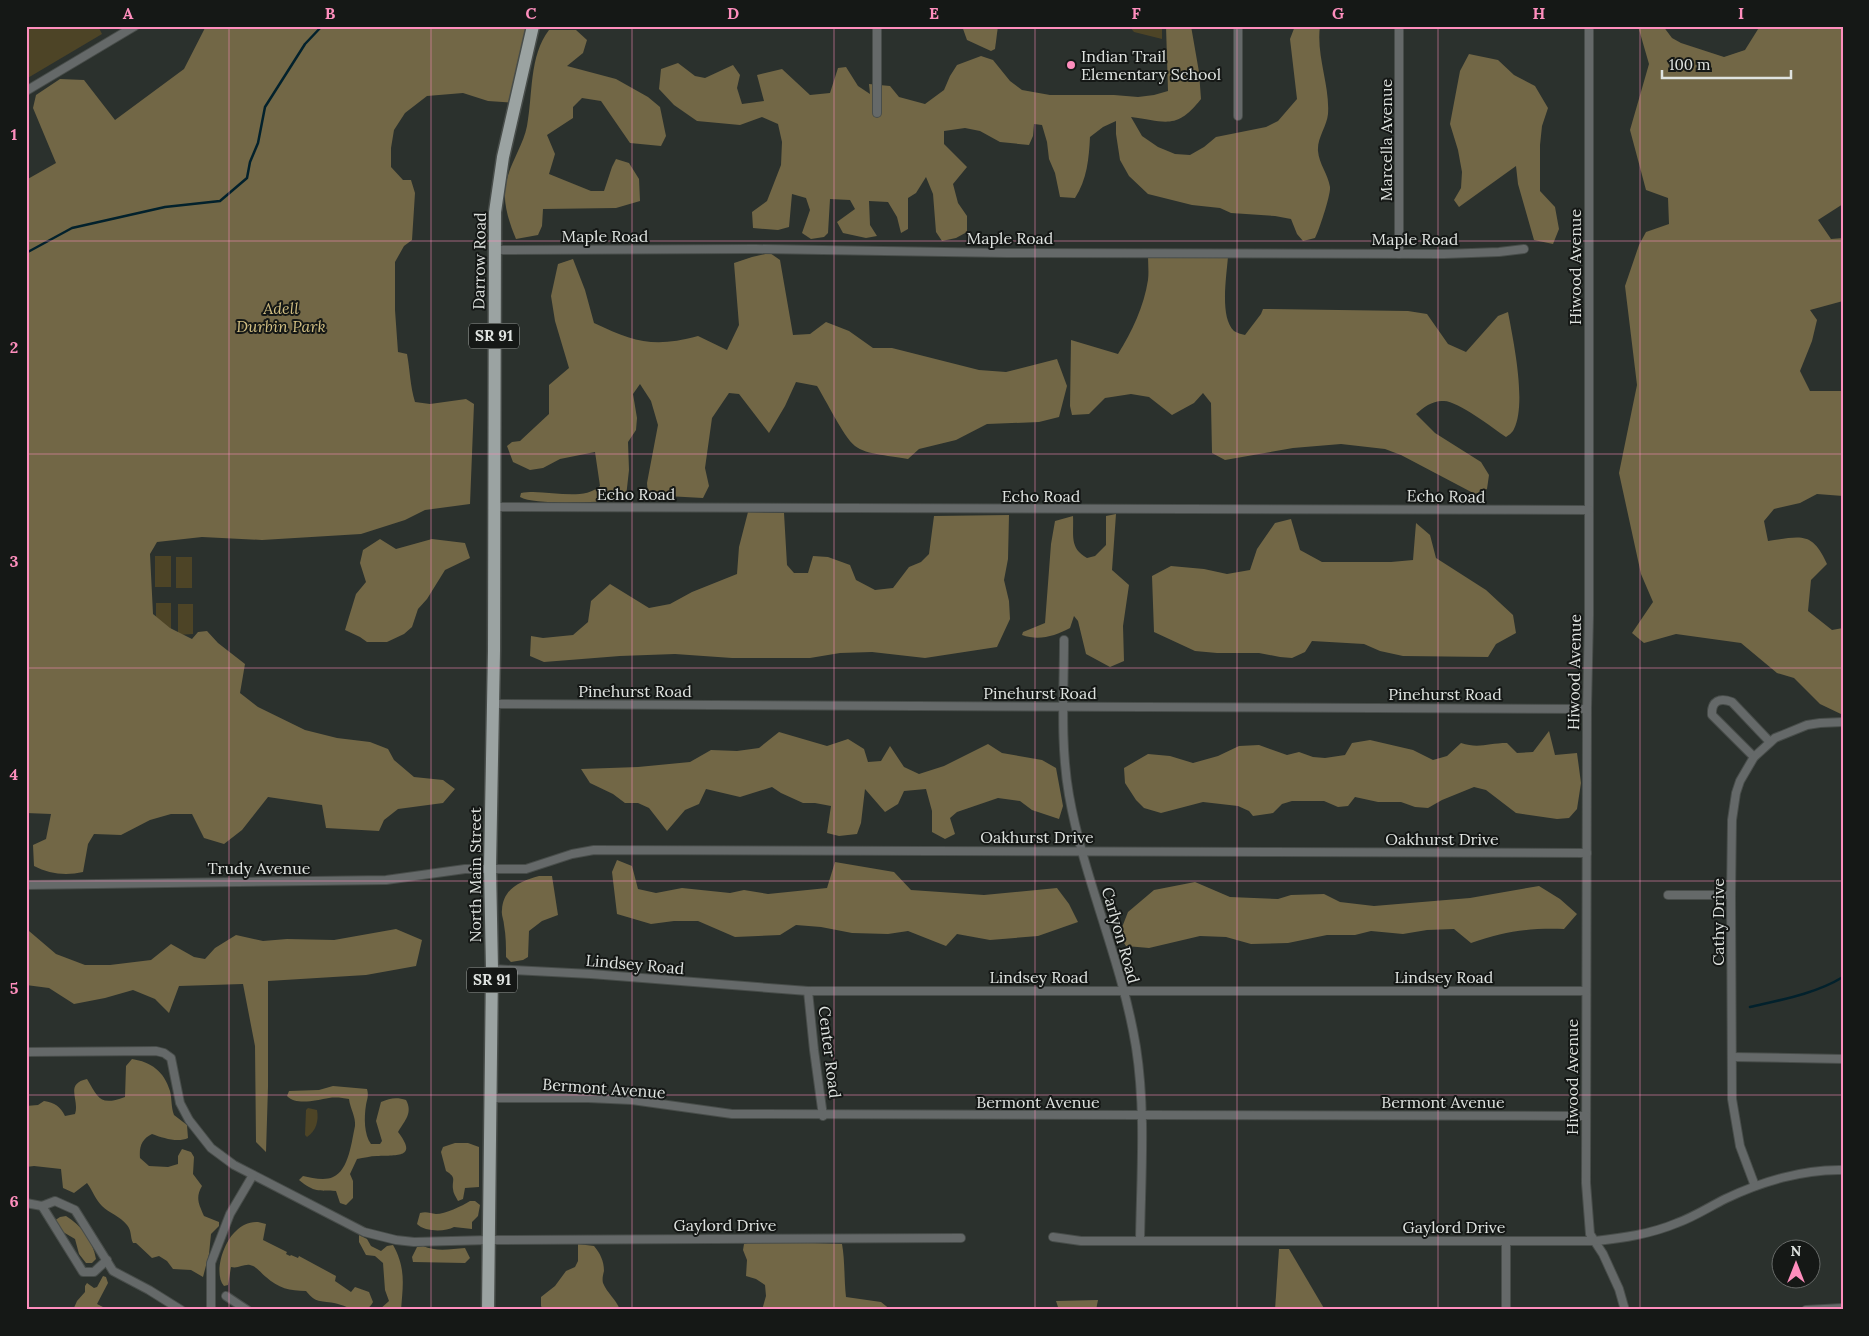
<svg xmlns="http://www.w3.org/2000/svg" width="1869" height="1336" font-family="Lora,serif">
	<rect width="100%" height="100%" fill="#2b312d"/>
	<g fill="#4d4426">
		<polygon points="26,26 98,26 102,34 26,79"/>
		<polygon points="1129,26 1162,26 1162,39 1134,32"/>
		<rect x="155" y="556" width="16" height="31"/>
		<rect x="176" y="557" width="16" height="31"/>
		<rect x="156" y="603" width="15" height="31"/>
		<polygon points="178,604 193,604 193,634 178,635"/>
		<path d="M308,1108l9,2c2,11 -1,21 -10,27l-2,-2 1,-25z"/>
	</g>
	<g fill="#726746">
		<path d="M206,26h327l-17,77 -28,-2 -25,-8 -36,3 -22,17 -11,17 -3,18v19l12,13h8l4,13 -3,47 -8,6 -9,16v48l3,42 9,2c3,16 3,32 8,48l15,2 36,-5 8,5 -4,100 -45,6 -20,10 -44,14 -99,6 -60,-3 -45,5 -7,12 3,60 17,14 22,11 6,-7 9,-1 11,12 27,21 -5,29 18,14 47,23 32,8 33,4 18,7 6,11 20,17 29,3 12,9 -12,14 -45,6 -14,11 -5,11 -53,-3 -4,-23 -54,-8 -26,33 -18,14 -20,-6 -12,-24h-21l-21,6 -29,15 -27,-1 -6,10 -5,28c-17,4 -34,2 -49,-6l-1,-21 13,-6 5,-25 -25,-1v-633l30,-17 -23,-55 3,-13 24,-16 24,1 31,40 69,-51z"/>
		<polygon points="962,26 998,26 995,49 991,51 967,40"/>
		<path d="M1166,26h25l8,46 2,27c-25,32 -36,22 -70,18l11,19 16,11 17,7 15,1 14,-8 12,-10 50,-10 12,-6 19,-22 -7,-60 5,-13h25c-4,30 10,59 8,88 -1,12 -11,24 -10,37 1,13 10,23 12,36 1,7 -11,44 -15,51l-12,3 -6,-7 -6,-15 -16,-3 -44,-3 -11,-5 -28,-3 -44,-11 -19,-18 -9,-16 -4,-26v-13l-13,6 -13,10c-1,21 -3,43 -15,61l-15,-1 -5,-24 -6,-14 -2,-17 -5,-17 -8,-1 -1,12 -4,9 -29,-3 -20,-11 -15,-3 -21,3v13l23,23 -14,17 5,19 9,13v16l-11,6 -14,3 -6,-9 -3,-38 -7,-17 -10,16 -8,5v31l-7,4 -4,-16 -9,-15 -19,-1 1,24 7,11 -11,2 -23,-5 -6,-11 18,-13 -5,-9 -20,-1 -2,34 -4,4 -13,2 -9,-6 8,-23 -4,-12 -14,-4 -3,33 -11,3 -25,-2 -1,-16 15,-11 14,-36 1,-23 -4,-18 -16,-7 -22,8 -43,-4 -23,-16 -15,-16 2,-20 17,-6 17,13 10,2 28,-13 7,10 -3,13 5,16 22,-3 -7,-26 25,-6 28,26 20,-2 8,-25 8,-1 12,19 12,8 -1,-10 21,2 9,11 26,7 19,-14 6,-14 7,-11 24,-9 12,4 17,21 12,9 28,5h64l24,2 16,-2 14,-4z"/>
		<path d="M1638,26h25l9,12 9,5 43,14 21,-7 15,-24h83v178l-25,16 13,19 12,-1v63l-33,9 7,10 -5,21 -12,30 10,20h33v105l-26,-2 -17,9 -26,6 -10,12 4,20c32,-4 44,-11 59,23l-16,16 -3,31 24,19 11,-2v87l-23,-11 -26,-26 -17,-5 -36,-30 -65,-9 -32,9 -12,-10 21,-31 -12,-28 -22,-101 18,-88 -12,-99 14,-41 7,-13 23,-8 -1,-26 -22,-8 -16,-60 19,-66z"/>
		<path d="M549,30h27l11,10 -4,13 -16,13 49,13 32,18 12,10 6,29 -5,10 -31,-3 -29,-42 -19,-3 -9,9v11l-26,17 8,19 -6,20 42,17h13l8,-24 4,-8 13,4 10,16 1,22 -24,7 -73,1 -1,17 -4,9 -22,4c-7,-17 -14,-37 -10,-56 4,-20 17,-37 21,-57 6,-32 2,-70 22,-96z"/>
		<polygon points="1469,54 1498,60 1514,75 1535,86 1548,108 1542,126 1540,145 1540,191 1555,207 1559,229 1553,244 1534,240 1518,184 1516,166 1459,207 1454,200 1461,188 1462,172 1458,150 1450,124 1460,71"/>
		<path d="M770,253l10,7 13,75 17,-1 16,-12 23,9 24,17h19l87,22 27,2 51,-13 10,27 -8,31 -20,5 -52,2 -31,16 -37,9 -11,10c-14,-3 -42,-4 -53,-13 -12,-10 -29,-46 -38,-60l-21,-4 -11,24 -16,27 -30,-39 -10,-1 -17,25 -7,50 4,18 -6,12 -55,-3 -1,-12 11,-58 -7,-24 -11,-17 -7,10 4,24 -1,12 -8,12 1,28 -3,27 -5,4c-21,0 -85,5 -101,-4l1,-4c24,-5 60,10 79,-7l-5,-34 -35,7 -17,9 -13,2 -17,-8 -6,-16 5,-4 8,-1 29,-27v-29l20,-17 -14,-47 -4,-25 7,-32 15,-5 12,31 9,33c40,19 60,25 104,13l29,14 12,-25 -5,-62 18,-6z"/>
		<path d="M1148,256h80c-1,18 -9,61 6,75 3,2 7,3 11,4l16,-21 2,-5 145,2 19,3 21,30 18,8 32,-36 10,-4c5,27 19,91 6,117 -1,3 -5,6 -8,8 -12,-8 -48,-36 -62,-36 -11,-1 -20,6 -28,13l19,19 46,29 8,13 -2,14 -12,5 -74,-39 -16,-6 -44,-5 -48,4 -68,12 -13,-7 -1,-50 -8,-10 -9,10 -22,12 -23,-18 -18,-3 -26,4 -16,16 -17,1 -2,-9 1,-66 47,14c14,-22 26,-48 30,-74 1,-8 0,-16 0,-24z"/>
		<polygon points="748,512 784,513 787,565 794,573 808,573 813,556 828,557 850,565 856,580 875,590 893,588 909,567 921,562 929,554 934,516 1009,515 1008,559 1004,580 1009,601 1010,619 997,647 925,658 872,652 840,653 810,658 732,658 675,654 620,656 544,662 530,656 531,636 543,638 573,635 588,622 591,601 610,584 649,608 670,604 692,592 737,574 739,547"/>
		<path d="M1116,514l-4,56 17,15 -6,41 1,35 -14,6 -24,-13 -8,-33 -4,-5 -4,12c-15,8 -31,13 -48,7l1,-3 22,-9 6,-79 4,-23 18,-5c1,19 -4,32 14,42l8,-2 11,-11v-29z"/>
		<polygon points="1291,519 1300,550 1322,562 1391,562 1413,560 1416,523 1430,535 1436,558 1486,590 1513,615 1516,633 1496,644 1488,657 1403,656 1380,651 1364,644 1312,641 1305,652 1292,658 1280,657 1259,653 1217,653 1195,651 1154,632 1152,576 1171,566 1204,569 1227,574 1250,570 1257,549 1275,523"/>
		<polygon points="380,539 396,549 432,539 465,543 470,558 445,570 427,599 418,609 412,627 404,634 387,642 367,642 360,637 345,630 356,594 366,582 360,563 363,550"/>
		<path d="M1549,731l6,24 22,-2 4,30 -4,26 -8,9 -12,1 -41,-6 -30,-23 -12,-3 -32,13 -14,8 -13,-1 -14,-5h-23l-23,-5 -7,9 -10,1 -14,-6h-32l-10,3 -9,9 -20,3 -4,-5 -11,-5 -35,-4 -42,11 -17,-5 -8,-8 -11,-17 -1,-15 24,-14 22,2 23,7 25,-7 21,-10 20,-1 28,10 12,-3 14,5 12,1 20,-3 7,-12 18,-3 43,10 20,10 14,-4 14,-13c18,6 27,0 46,0l10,10 16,-1z"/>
		<polygon points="779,732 827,746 848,739 864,749 868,762 881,761 890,746 904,767 919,774 944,766 988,744 1002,753 1042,760 1056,768 1063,806 1059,819 1032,810 1020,801 998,798 957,812 950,818 955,834 945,839 932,832 932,811 926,789 904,791 898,804 885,812 865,789 861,823 857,834 839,836 827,833 831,806 815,803 803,803 781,793 772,787 740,797 706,789 699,804 685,810 667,831 649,808 638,803 625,803 613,794 590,783 581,769 638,767 690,762 711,750 737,751 759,748"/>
		<polygon points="617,860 632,866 638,889 656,893 682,888 730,893 744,890 768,894 827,888 835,862 894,872 911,890 984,895 1057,888 1069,904 1078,922 1038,936 990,940 957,934 946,946 908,931 888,934 852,933 821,927 796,925 780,935 735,937 698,921 674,921 651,924 617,914 612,872"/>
		<path d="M539,876h13l6,39 -16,6 -13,10 -1,26 -5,3 -12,2 -5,-5c0,-11 0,-21 -2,-32 0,-5 -3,-10 -2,-15 1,-22 19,-29 37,-34z"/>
		<path d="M1195,882l35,15 48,2 13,-4 33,-1 16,8 34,4 96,-8 69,-12 21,13 17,15 -13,15c-36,-1 -59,2 -93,14l-17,-14 -27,1 -24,4 -32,-3 -16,4h-28l-39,8 -37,1 -25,-7 -26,-1 -51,12 -23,-2 -7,-11 9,-23 26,-22z"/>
		<polygon points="396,929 422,940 416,966 366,975 268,981 268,1087 266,1152 256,1142 255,1046 243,984 179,986 169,1013 155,999 133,990 105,998 74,1004 49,988 26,985 26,931 29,931 56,954 85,965 110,965 151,960 171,944 194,957 205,959 215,948 236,935 263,941 287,939 334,940"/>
		<path d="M132,1059c19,3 32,12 38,32 2,8 1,16 4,24l13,10 1,13c-10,5 -25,0 -36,-4 -10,5 -13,12 -12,24l9,8 19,1 10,-3v-8l4,-7 9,3 3,5 -1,17 9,12c-7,12 -3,18 2,30l15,6v4l-8,8 -2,20 -6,23 -12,-7 -18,-1 -6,-8 -8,-5 -7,2 -16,-15h-3c-3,-6 -1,-12 -6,-18 -7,-9 -18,-12 -25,-19 -7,-7 -9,-15 -15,-23l-13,10 -11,-5 -2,-19 -27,-3 -8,1v-61l12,-1 6,-4c11,2 16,5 21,15l10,-2c5,-14 -11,-30 12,-35 12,20 13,27 38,18l1,-31z"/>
		<path d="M333,1086l34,3c2,7 0,10 -1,16 -2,12 -2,30 5,39h9l2,-3 -6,-20 5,-19c9,-4 16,-5 25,-2 7,13 -1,20 -8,32 20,26 0,23 -21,24 -7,0 -13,2 -20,3l-7,15 3,7v17l-7,7 -6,-2 -4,-12c-18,-1 -21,2 -37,-11l4,-4c9,2 22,5 30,1 16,-6 19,-38 22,-51 1,-9 -5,-18 -6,-27 -6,-1 -13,-2 -20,-1 -13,2 -32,8 -42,-2l2,-5 30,-1z"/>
		<path d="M455,1143h13l11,4v40l-14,1 -2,11 -5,2c-2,-4 -5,-8 -5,-12 -1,-10 4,-11 -7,-18l-5,-19 2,-5z"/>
		<path d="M470,1201h5l5,4 -2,11 -6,6v7l-18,-2c-9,5 -29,5 -37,-3l3,-11c6,-2 10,0 16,1 9,0 26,-8 34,-13z"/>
		<path d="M66,1216c15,9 27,25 30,43l-4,4h-6l-7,-9 -4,-15 -17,-10 -4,-8 6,-4z"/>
		<path d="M258,1222l8,2 -3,16 24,12 -1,2 4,2 1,-1 7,3 1,-2 37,20 -1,5 16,11 4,-5 14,5 4,10c-9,17 -26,3 -39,1 -15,-3 -17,1 -28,-12 -16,0 -28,-3 -40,-14 -5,-4 -10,-11 -16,-12 -7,-1 -12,4 -19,2l-3,18 -4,1c-11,-13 0,-45 12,-55 6,-6 13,-9 22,-9z"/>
		<path d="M359,1235l8,4 4,7 10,5 6,-5 6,-1c13,23 10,40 8,65h-22l10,-9 -4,-11 -2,-27 -8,-7 -9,-1 -7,-13z"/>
		<path d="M755,1241l87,3c3,17 2,35 4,53l35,5 10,8h-129l4,-14 -1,-11 -9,-6 -10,-3 1,-16 -4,-10 1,-6z"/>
		<path d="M578,1244l16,2c6,7 10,15 10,25 -1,4 -2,8 -1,12 4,10 13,16 17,27h-77l-2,-4v-9l14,-11 11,-15 9,-4 3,-6z"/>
		<path d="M423,1246c13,6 28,3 42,2l5,10 -5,5 -52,-1 -1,-5 5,-10z"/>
		<polygon points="1279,1249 1289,1249 1325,1310 1275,1310"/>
		<polygon points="103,1276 106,1277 108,1283 97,1304 109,1310 73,1310 77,1301 85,1292 85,1286 87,1283 94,1288 97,1287"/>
		<polygon points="1098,1300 1096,1310 1059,1310 1056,1301"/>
	</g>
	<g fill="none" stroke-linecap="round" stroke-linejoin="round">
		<g stroke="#02212c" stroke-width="2.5">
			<polyline points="26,253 72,228 165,207 220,201 247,178 250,162 258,143 265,107 305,44 322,26"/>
			<path d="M1750,1007c30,-7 65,-13 93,-30"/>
		</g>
		<defs>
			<g id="minor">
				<polyline points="877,26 877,113"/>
				<polyline points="1589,26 1589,616 1587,709 1586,1183 1590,1234 1603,1254 1619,1289 1625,1310"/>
				<polyline points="26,91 135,26"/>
				<polyline points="1238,116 1238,26"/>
				<polyline points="495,250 756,249 1006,253 1444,254 1499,252 1524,249"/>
				<polyline points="1399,254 1399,26"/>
				<polyline points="494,507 1589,510"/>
				<path d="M1064,640c0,51 -4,104 5,155 15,85 53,166 67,252 10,64 5,129 4,193"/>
				<polyline points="493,704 1587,709"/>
				<path d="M1754,757l-42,-42c-1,-14 8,-18 20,-13l38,40"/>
				<polyline points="26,885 386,880 465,869 526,869 572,854 594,850 1587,853"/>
				<polyline points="1668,895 1731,895"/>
				<polyline points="492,969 591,974 808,991 1586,991"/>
				<polyline points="808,991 814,1050 823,1116"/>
				<polyline points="26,1052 156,1051 164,1053 171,1058 180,1103 189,1120 211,1148 234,1165 364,1232 396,1240 414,1242 489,1240 961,1238"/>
				<polyline points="1732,1057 1843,1059"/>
				<polyline points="491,1098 588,1098 632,1100 732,1114 1586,1116"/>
				<polyline points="1755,1186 1740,1146 1732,1099 1731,895 1732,820 1736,793 1740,781 1754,757 1775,738 1807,725 1820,723 1843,722"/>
				<polyline points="26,1203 42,1206 83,1272 94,1272 107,1260"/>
				<polyline points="42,1206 55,1201 75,1210 113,1271 149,1290 181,1310"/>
				<path d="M1053,1237l28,4h514c28,-3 56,-7 82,-18 17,-6 32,-16 48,-24 35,-17 78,-30 118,-29"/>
				<polyline points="1506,1242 1506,1310"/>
				<polyline points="226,1296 247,1310"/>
				<polyline points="211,1310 211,1263 230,1214 253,1175"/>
				<polyline points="1806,1310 1843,1308"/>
			</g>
			<polyline id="primary" points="488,1310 492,969 490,868 494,651 495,212 503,157 533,26"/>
		</defs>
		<use href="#minor" stroke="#484d4a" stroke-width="10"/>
		<use href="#primary" stroke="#484d4a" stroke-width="15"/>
		<use href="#minor" stroke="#656969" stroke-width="8"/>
		<use href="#primary" stroke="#9ba3a2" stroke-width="12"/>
	</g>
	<path fill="none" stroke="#fe8ebd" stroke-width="1" stroke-opacity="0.55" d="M229,26v1284M431,26v1284M632,26v1284M834,26v1284M1035,26v1284M1237,26v1284M1438,26v1284M1640,26v1284M26,241h1817M26,454h1817M26,668h1817M26,881h1817M26,1095h1817"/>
	<circle fill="#fe8ebd" stroke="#151816" stroke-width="2" cx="1071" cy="65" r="5"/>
	<g text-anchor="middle" stroke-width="4" stroke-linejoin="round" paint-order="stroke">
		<g fill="#151816" stroke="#a2a6a3" stroke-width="1">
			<rect x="469" y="323.5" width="50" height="25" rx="4"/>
			<rect x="467" y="967.5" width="50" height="25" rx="4"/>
		</g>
		<g font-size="15" font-weight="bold" fill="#dfe3e0">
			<text x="494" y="341">SR 91</text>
			<text x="492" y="985">SR 91</text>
		</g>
		<g font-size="16" fill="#dfe3e0" stroke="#151816" text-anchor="start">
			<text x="1081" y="62">Indian Trail<tspan x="1081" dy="18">Elementary School</tspan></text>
		</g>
		<g font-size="16" fill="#dfe3e0" stroke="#151816">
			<text transform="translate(1386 140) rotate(-90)" y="6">Marcella Avenue</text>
			<text x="605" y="242">Maple Road</text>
			<text x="1010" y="244">Maple Road</text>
			<text x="1415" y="245">Maple Road</text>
			<text transform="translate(479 261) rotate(-89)" y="6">Darrow Road</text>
			<text transform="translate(1575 267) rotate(-90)" y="6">Hiwood Avenue</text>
			<text x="636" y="500">Echo Road</text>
			<text x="1041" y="502">Echo Road</text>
			<text transform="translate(1446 496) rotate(1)" y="6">Echo Road</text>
			<text transform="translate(1574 672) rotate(-89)" y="6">Hiwood Avenue</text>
			<text x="635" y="697">Pinehurst Road</text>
			<text x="1040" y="699">Pinehurst Road</text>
			<text x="1445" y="700">Pinehurst Road</text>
			<text x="1037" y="843">Oakhurst Drive</text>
			<text x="1442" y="845">Oakhurst Drive</text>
			<text x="259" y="874">Trudy Avenue</text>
			<text transform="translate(475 875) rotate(-90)" y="6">North Main Street</text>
			<text transform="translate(1718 922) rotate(-90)" y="6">Cathy Drive</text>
			<text transform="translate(1121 935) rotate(74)" y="6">Carlyon Road</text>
			<text transform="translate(635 964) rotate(5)" y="6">Lindsey Road</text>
			<text x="1039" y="983">Lindsey Road</text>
			<text x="1444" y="983">Lindsey Road</text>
			<text transform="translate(830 1052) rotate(83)" y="6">Center Road</text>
			<text transform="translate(1572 1077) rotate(-90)" y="6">Hiwood Avenue</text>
			<text transform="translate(604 1088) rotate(4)" y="6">Bermont Avenue</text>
			<text x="1038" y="1108">Bermont Avenue</text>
			<text x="1443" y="1108">Bermont Avenue</text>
			<text x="725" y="1231">Gaylord Drive</text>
			<text x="1454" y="1233">Gaylord Drive</text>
		</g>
		<g font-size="16" font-style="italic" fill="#d1be82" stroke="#151816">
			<text x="281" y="314">Adell<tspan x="281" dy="18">Durbin Park</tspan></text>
		</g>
	</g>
	<rect width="1869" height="1336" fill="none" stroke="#151816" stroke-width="55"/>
	<g transform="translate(1796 1264)"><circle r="24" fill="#151816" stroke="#666967"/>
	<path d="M0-4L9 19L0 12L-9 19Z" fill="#fe8ebd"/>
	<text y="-8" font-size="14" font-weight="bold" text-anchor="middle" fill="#dfe3e0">N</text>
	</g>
	<path d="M1662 70v8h129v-8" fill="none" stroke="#dfe3e0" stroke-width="2.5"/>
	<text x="1669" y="70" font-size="15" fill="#dfe3e0" stroke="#151816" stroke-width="4" paint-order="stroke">100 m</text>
	<rect x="28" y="28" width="1814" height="1280" fill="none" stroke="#fe8ebd" stroke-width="2"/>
	<g font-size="16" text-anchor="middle" font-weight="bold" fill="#fe8ebd">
		<text x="128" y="19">A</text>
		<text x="330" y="19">B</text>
		<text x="531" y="19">C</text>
		<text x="733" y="19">D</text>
		<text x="934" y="19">E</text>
		<text x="1136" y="19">F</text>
		<text x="1338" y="19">G</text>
		<text x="1539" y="19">H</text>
		<text x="1741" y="19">I</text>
		<text x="14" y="140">1</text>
		<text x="14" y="353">2</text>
		<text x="14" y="567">3</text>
		<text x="14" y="780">4</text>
		<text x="14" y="994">5</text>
		<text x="14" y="1207">6</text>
	</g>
</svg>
